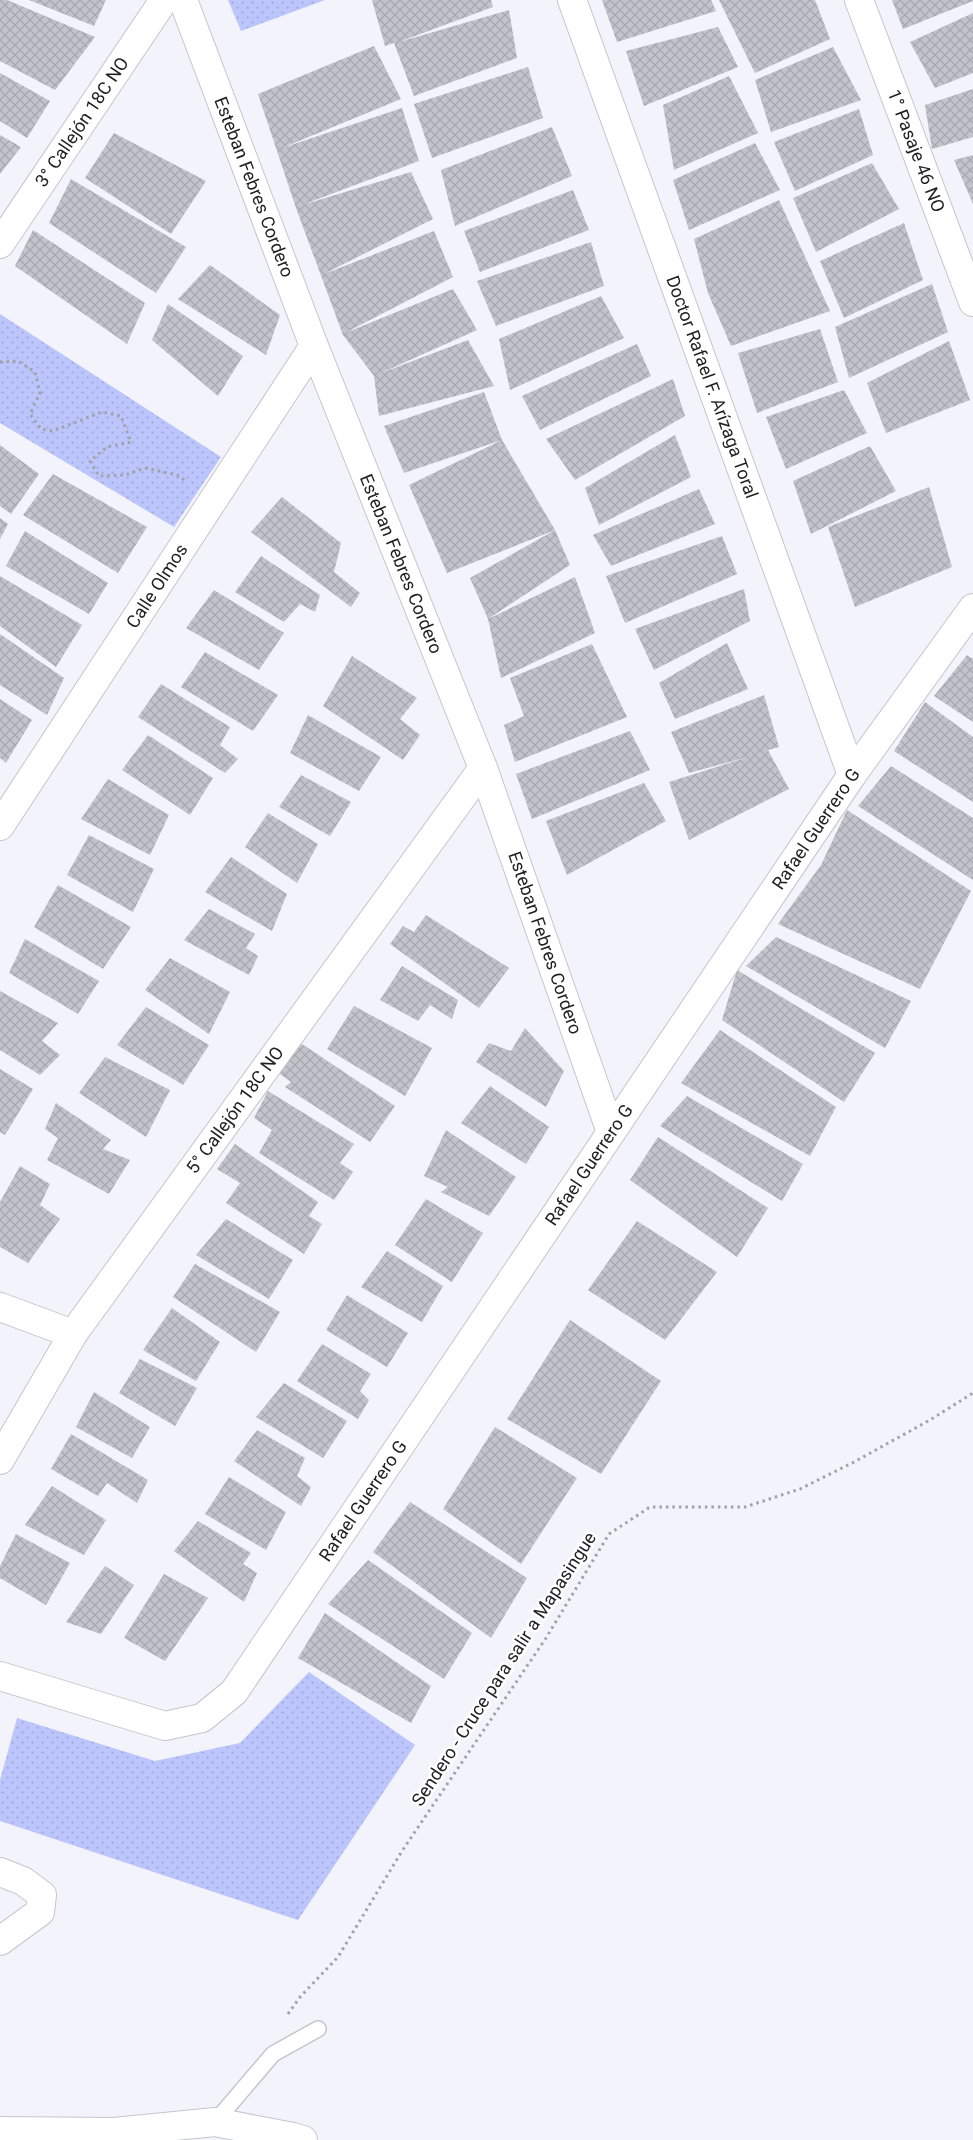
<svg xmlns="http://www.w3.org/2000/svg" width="973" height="2140" font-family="Roboto,sans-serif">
	<defs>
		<pattern id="green-dots" width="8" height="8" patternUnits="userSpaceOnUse" patternTransform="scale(1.25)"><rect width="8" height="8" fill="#bcc6fd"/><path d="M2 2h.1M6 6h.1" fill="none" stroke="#a1aad9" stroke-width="1.8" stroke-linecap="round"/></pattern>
		<pattern id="building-cross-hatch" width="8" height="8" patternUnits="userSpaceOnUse" patternTransform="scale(1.25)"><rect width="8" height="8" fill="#c3c4cb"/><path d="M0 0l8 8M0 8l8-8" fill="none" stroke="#a7a8ae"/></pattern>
	</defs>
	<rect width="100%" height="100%" fill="#f3f4fb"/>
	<g fill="url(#green-dots)">
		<polygon points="228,0 325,0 241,31"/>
		<polygon points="0,314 221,457 174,527 0,423"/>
		<polygon points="309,1672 415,1745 298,1920 0,1821 0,1780 17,1718 155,1761 240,1743"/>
	</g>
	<g fill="url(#building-cross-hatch)">
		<polygon points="0,0 7,0 95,37 55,90 0,61"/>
		<polygon points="29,0 106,0 94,26"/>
		<polygon points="372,0 491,0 493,7 399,42 509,10 517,58 414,96 394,43 385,46"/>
		<polygon points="602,0 711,0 716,11 617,42"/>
		<polygon points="719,0 815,0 830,39 755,73"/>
		<polygon points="892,0 973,0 973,1 903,29"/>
		<polygon points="973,13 973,73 935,88 910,42"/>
		<polygon points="718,27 738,67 644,106 626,51"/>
		<polygon points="374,46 401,99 282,148 402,108 419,161 302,205 411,172 433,219 324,274 434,231 453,277 345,333 453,289 477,330 381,373 468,340 494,386 379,416 374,376 343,335 296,208 258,94"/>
		<polygon points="833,47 861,100 771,132 755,80"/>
		<polygon points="528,67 543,118 432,158 414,104"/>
		<polygon points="0,73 50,101 27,138 0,121"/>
		<polygon points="729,76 758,133 674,170 663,105"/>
		<polygon points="973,89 973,137 932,149 925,105"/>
		<polygon points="859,109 873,155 795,191 774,142"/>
		<polygon points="552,127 572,176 455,226 441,170"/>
		<polygon points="114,133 206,181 171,234 85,178"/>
		<polygon points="0,135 21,147 0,174"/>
		<polygon points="755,143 780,190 689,230 673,180"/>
		<polygon points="973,155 973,204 954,160"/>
		<polygon points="872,163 899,209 816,252 793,198"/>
		<polygon points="71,179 186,247 156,293 49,223"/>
		<polygon points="573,190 589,230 480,272 464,231"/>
		<polygon points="779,200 830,311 731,346 708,293 694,239"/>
		<polygon points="904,223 923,280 844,318 820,261"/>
		<polygon points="33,230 145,303 127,344 15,266"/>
		<polygon points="591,242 604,286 496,326 477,281"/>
		<polygon points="210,265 280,315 266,355 178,299"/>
		<polygon points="932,284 948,332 849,378 835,327"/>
		<polygon points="601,296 624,338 510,390 499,339"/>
		<polygon points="168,304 243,356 218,396 152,340"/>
		<polygon points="820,329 838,382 757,413 738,353"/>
		<polygon points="949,341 970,400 886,433 867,383"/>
		<polygon points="637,344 651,376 540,430 522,396"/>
		<polygon points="673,379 685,416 575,480 546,439"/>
		<polygon points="844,390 867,433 786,469 766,417"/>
		<polygon points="484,392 502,440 555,530 570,565 488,619 575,577 595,633 501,678 488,619 470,578 555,530 447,573 409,485 502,440 404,473 384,426"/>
		<polygon points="675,435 691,477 599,525 585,488"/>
		<polygon points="0,445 39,474 11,514 0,506"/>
		<polygon points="870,446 896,491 811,534 793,481"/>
		<polygon points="53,474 147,527 118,573 23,515"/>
		<polygon points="929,487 952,567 855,607 828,527"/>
		<polygon points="699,489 715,524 611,566 593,535"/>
		<polygon points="282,497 341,543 334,572 360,593 351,607 251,532"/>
		<polygon points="0,518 8,524 0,539"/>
		<polygon points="25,531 108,583 89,614 6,566"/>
		<polygon points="722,536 737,574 625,623 606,576"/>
		<polygon points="261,556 320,595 315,612 300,604 284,622 235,592"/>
		<polygon points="0,576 82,625 56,667 0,626"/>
		<polygon points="744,589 750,621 654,670 635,629"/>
		<polygon points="214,590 284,633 259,670 186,628"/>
		<polygon points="0,634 64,678 47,715 0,685"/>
		<polygon points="727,643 748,689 675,719 659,683"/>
		<polygon points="592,644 627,717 515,762 504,725 524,716 510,678"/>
		<polygon points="205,652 278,695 253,731 181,687"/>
		<polygon points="967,655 973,659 973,722 934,696"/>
		<polygon points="352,656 417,698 400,719 420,735 403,760 323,706"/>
		<polygon points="161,684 230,727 220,745 238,759 225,773 138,717"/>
		<polygon points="764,695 779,747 768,750 789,789 689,840 669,782 748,757 689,773 671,732"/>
		<polygon points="0,699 32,720 6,763 0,758"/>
		<polygon points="925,702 973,737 973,802 894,751"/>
		<polygon points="308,715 381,757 359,791 290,753"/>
		<polygon points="630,731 650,770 532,819 516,774"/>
		<polygon points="148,735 213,778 190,815 122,770"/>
		<polygon points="891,766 973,818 973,880 858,806"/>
		<polygon points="301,775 351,802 330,836 279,807"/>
		<polygon points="108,779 169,815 150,855 81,819"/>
		<polygon points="644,783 666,821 567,875 546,821"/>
		<polygon points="847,810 971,891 920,989 778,924 821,865"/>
		<polygon points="268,813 318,844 297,883 245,847"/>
		<polygon points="89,835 154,869 133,912 67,875"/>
		<polygon points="231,857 287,894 272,931 205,892"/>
		<polygon points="58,885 131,927 103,969 34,927"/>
		<polygon points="209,909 255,934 246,948 258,956 249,975 184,940"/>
		<polygon points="426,915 509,968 479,1008 390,944 403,926 414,932"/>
		<polygon points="776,937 911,1001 885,1048 746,966"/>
		<polygon points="25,939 99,981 78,1014 9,973"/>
		<polygon points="170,958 230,992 209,1034 145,990"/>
		<polygon points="402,966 458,1000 452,1019 430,1005 418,1021 380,1000"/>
		<polygon points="737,970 875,1053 844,1102 722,1020"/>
		<polygon points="0,991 58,1023 42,1041 60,1055 40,1075 0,1050"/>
		<polygon points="354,1006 432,1048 405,1096 327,1049"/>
		<polygon points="146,1007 209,1045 183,1085 117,1045"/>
		<polygon points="525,1028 564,1071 546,1107 476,1062 489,1043 511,1051"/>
		<polygon points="720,1030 836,1107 810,1156 681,1083"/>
		<polygon points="299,1042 395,1106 370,1142 285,1087 291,1082 277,1072"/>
		<polygon points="105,1057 170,1090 146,1137 79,1093"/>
		<polygon points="0,1069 33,1089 5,1135 0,1132"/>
		<polygon points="490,1086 549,1127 526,1164 461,1123"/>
		<polygon points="268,1091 354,1144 340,1163 353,1172 334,1200 259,1153 272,1130 254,1118"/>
		<polygon points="687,1096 803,1164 782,1201 660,1126"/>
		<polygon points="56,1103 111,1140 103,1149 130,1160 109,1194 47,1160 58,1138 45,1129"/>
		<polygon points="446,1130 516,1177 489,1216 441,1192 448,1187 424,1176"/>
		<polygon points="658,1137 768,1208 737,1257 630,1180"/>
		<polygon points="235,1144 318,1202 309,1216 322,1224 304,1254 226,1203 240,1183 217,1169"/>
		<polygon points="20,1166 50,1184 40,1205 60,1219 28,1263 0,1247 0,1202"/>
		<polygon points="426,1199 483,1233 452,1282 395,1245"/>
		<polygon points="226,1219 293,1260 269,1299 196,1255"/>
		<polygon points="637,1221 717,1272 665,1340 588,1290"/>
		<polygon points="387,1251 443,1286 422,1322 361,1287"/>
		<polygon points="195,1264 280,1312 256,1352 173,1297"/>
		<polygon points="347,1295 408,1333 387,1367 326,1330"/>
		<polygon points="172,1308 220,1342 196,1381 143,1350"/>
		<polygon points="570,1320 661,1381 601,1474 507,1419"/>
		<polygon points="322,1344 371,1374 360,1391 369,1400 358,1419 297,1381"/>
		<polygon points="140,1359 197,1388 175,1426 119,1393"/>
		<polygon points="284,1383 347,1421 323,1458 256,1417"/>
		<polygon points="94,1392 150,1427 132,1458 76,1427"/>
		<polygon points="495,1427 577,1478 521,1564 443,1509"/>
		<polygon points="257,1430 305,1458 297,1476 311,1487 301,1506 234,1461"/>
		<polygon points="71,1434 148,1480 137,1503 107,1483 98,1496 51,1469"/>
		<polygon points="229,1477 286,1512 266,1550 205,1514"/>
		<polygon points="52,1486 106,1520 84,1555 25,1525"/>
		<polygon points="410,1502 527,1578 491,1638 373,1552"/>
		<polygon points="198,1521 251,1553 243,1564 257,1573 244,1602 174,1551"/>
		<polygon points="16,1534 70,1563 46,1605 0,1578 0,1566"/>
		<polygon points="368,1560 472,1633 444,1679 328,1604"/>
		<polygon points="105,1566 134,1585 101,1634 66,1622"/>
		<polygon points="164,1574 208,1598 165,1661 124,1638"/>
		<polygon points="325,1613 431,1686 411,1723 298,1658"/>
	</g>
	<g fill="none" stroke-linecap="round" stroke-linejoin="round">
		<defs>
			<polyline id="lane" points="215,2122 273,2054 318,2029"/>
			<g id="street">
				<polyline points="183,0 314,346 483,768 611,1132"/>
				<polyline points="572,0 852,775"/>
				<polyline points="859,0 973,302"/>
				<polyline points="0,244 164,0"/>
				<polyline points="0,826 314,346"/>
				<polyline points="0,1307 73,1334"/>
				<polyline points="0,1460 73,1334 483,768"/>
				<polyline points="0,1676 165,1726 202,1718 234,1692 852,775 973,608"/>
				<polyline points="0,1872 23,1881 42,1895 40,1912 0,1941"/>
				<polyline points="0,2131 114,2132 215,2122 293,2137 303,2140"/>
			</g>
		</defs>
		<use href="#lane" stroke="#c5c6cd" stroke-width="18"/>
		<use href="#street" stroke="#c5c6cd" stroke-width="30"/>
		<g stroke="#a1a1a7" stroke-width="3" stroke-dasharray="2.5 4" stroke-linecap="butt">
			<polyline points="0,362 18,361 35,372 40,393 30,414 41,429 53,431 102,412 121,416 131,442 107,447 90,461 99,476 125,475 145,468 177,475 186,481"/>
			<polyline points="288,2014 300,1997 338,1957 402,1851 546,1638 609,1534 650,1507 745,1507 800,1489 854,1462 930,1420 973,1393"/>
		</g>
		<use href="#lane" stroke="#fff" stroke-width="15"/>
		<use href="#street" stroke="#fff" stroke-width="28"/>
	</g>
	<g text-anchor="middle" stroke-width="5" stroke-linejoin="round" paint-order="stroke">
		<g font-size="18" fill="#1f1f22" stroke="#fff">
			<text transform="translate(82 122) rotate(-56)" y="6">3° Callejón 18C NO</text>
			<text transform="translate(916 151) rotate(69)" y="6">1° Pasaje 46 NO</text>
			<text transform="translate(254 187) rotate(69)" y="6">Esteban Febres Cordero</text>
			<text transform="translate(712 387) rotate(70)" y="6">Doctor Rafael F. Arízaga Toral</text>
			<text transform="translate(401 564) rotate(68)" y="6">Esteban Febres Cordero</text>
			<text transform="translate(157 586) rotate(-57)" y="6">Calle Olmos</text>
			<text transform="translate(816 829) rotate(-56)" y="6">Rafael Guerrero G</text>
			<text transform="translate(545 943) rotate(71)" y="6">Esteban Febres Cordero</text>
			<text transform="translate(235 1110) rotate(-54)" y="6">5° Callejón 18C NO</text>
			<text transform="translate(589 1165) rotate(-56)" y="6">Rafael Guerrero G</text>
			<text transform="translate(363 1501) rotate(-56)" y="6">Rafael Guerrero G</text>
			<text transform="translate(504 1669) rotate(-57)" y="6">Sendero - Cruce para salir a Mapasingue</text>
		</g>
	</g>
</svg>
